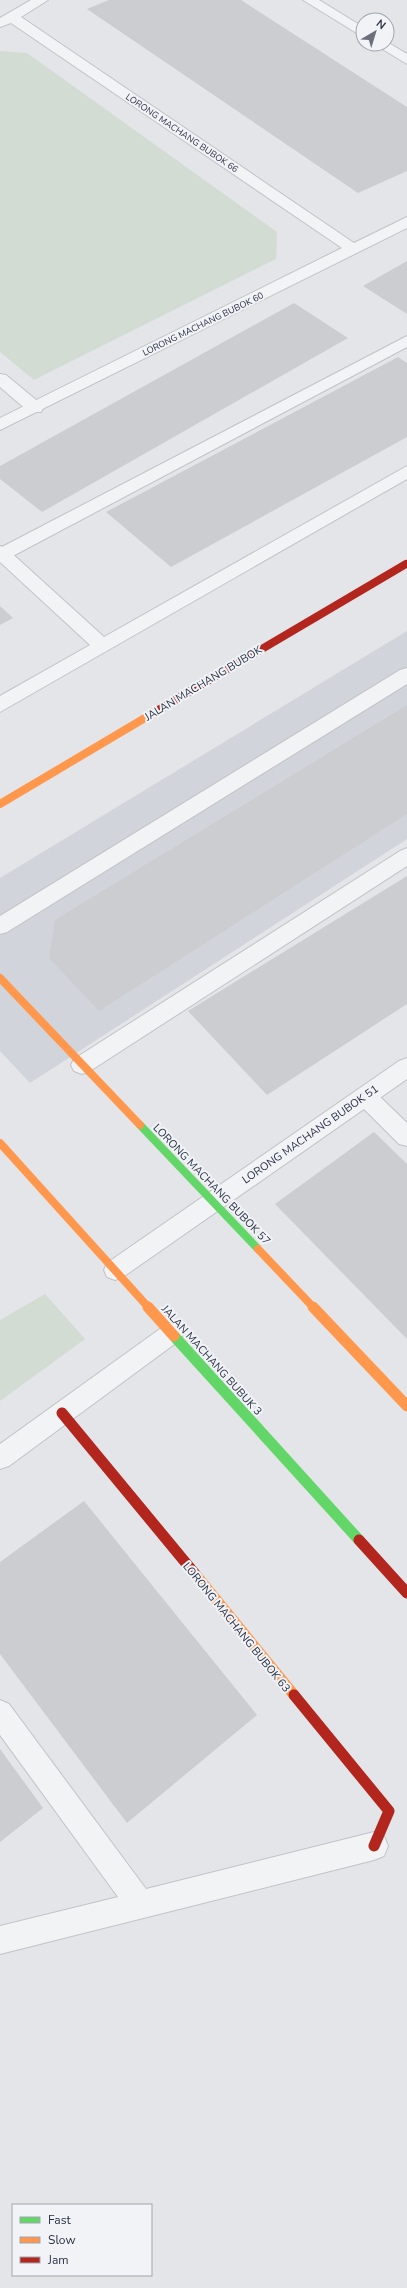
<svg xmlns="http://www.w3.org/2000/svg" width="407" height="2288" font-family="'Nunito Sans',sans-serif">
	<rect width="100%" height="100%" fill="#e3e5e8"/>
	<polygon fill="#d1d4db" points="407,631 407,839 30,1083 0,1051 0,878"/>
	<g fill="#d3dcd3">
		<polygon points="0,51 27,53 277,232 276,259 34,380 0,352"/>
		<polygon points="45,1294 85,1339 0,1401 0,1320"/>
	</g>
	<g fill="#cbcdd0">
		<polygon points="109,0 241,0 407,107 407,171 358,193 87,9"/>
		<polygon points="407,261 407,314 363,286"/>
		<polygon points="294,303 348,338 42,512 0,479 0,466"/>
		<polygon points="398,357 407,363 407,437 171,567 106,512"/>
		<polygon points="0,606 13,618 0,625"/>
		<polygon points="407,705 407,814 99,1011 49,958 55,920"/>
		<polygon points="407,876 407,1004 267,1095 188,1011"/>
		<polygon points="374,1132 407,1164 407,1339 275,1204"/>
		<polygon points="84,1501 257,1715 127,1823 0,1654 0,1562"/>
		<polygon points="0,1749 43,1808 0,1842"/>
	</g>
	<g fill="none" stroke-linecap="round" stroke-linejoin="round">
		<defs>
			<g id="lane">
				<polygon points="407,336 407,347 9,558 0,559 0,548"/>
				<polygon points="0,374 6,375 41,404 43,408 41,412 29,412 0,387"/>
				<polygon points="407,848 407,866 90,1071 82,1074 74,1071 71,1065 74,1059 400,851"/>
				<polygon points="365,1087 373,1090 407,1123 407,1146 399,1144 357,1102 354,1096 357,1090"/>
				<polygon points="0,1700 9,1704 146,1889 374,1832 384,1836 388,1846 384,1856 374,1860 0,1954 0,1926 118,1897 0,1735"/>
			</g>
			<g id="street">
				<polygon points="31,0 48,0 21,17 354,243 407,217 407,228 0,430 0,418 342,248 11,23 0,27 0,18"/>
				<polygon points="303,0 319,0 363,27 363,37"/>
				<polygon points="387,42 407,54 407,64 374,44 387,44"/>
				<polygon points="407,466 407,479 0,712 0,696 90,645 0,562 0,546 6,548 104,637"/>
				<polygon points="407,668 407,684 7,932 0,934 0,916 400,670"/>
				<polygon points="407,1058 407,1079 123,1277 115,1280 107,1277 104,1270 107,1263 399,1061"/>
				<polygon points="172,1322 180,1326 184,1333 180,1340 9,1466 0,1469 0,1444 164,1326"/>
			</g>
		</defs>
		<use href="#lane" stroke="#c1c3c6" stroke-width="2"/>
		<use href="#street" stroke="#c1c3c6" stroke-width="2"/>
		<use href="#lane" fill="#f2f3f5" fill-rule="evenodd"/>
		<use href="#street" fill="#f2f3f5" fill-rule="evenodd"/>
		<polyline stroke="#63d668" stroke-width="8" points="140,1125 258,1249"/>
		<polyline stroke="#63d668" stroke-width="11" points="174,1336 359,1540"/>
		<g stroke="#ff974d" stroke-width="8">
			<polyline points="0,804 160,709"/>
			<polyline points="0,978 140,1125"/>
			<polyline points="0,1143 149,1308"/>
			<polyline points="258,1249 314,1308"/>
		</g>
		<g stroke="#ff974d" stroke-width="11">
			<polyline points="148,1307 174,1336"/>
			<polyline points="313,1307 407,1406"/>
			<polyline points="195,1574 294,1695"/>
		</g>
		<polyline stroke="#b3261e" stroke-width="6" points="404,565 407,563"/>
		<polyline stroke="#b3261e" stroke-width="8" points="160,709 406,564"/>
		<g stroke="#b3261e" stroke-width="11">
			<polyline points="62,1413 195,1574"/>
			<polyline points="359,1540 407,1593"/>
			<polyline points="294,1695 389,1811 374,1846"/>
		</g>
	</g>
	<g text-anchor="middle" stroke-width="4" stroke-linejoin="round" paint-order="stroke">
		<g font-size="9" fill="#293142" stroke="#f1f3f7">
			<text transform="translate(182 133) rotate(34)" y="3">LORONG MACHANG BUBOK 66</text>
			<text transform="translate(203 324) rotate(-26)" y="3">LORONG MACHANG BUBOK 60</text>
		</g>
		<g font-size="11" fill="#293142" stroke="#f1f3f7">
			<text transform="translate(203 683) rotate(-31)" y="4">JALAN MACHANG BUBOK</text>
			<text transform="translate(310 1134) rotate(-35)" y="4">LORONG MACHANG BUBOK 51</text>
			<text transform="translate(212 1184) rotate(46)" y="4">LORONG MACHANG BUBOK 57</text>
			<text transform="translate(212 1360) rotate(48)" y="4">JALAN MACHANG BUBUK 3</text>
			<text transform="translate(237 1627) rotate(51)" y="4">LORONG MACHANG BUBOK 63</text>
		</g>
	</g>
	<rect x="12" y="2204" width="140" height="72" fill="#f1f3f7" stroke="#a1a5af"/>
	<rect x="20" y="2217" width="20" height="6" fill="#63d668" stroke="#a1a5af"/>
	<text x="48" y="2224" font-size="12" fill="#293142">Fast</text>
	<rect x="20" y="2237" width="20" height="6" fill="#ff974d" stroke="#a1a5af"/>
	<text x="48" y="2244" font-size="12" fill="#293142">Slow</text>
	<rect x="20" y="2257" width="20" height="6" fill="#b3261e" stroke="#a1a5af"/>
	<text x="48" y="2264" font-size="12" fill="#293142">Jam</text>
	<g transform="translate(375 32) rotate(38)"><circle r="19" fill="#f1f3f7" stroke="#a1a5af"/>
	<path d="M0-3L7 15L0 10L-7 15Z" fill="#6a707c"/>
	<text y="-6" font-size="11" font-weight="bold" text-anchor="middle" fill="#293142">N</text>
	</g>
</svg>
